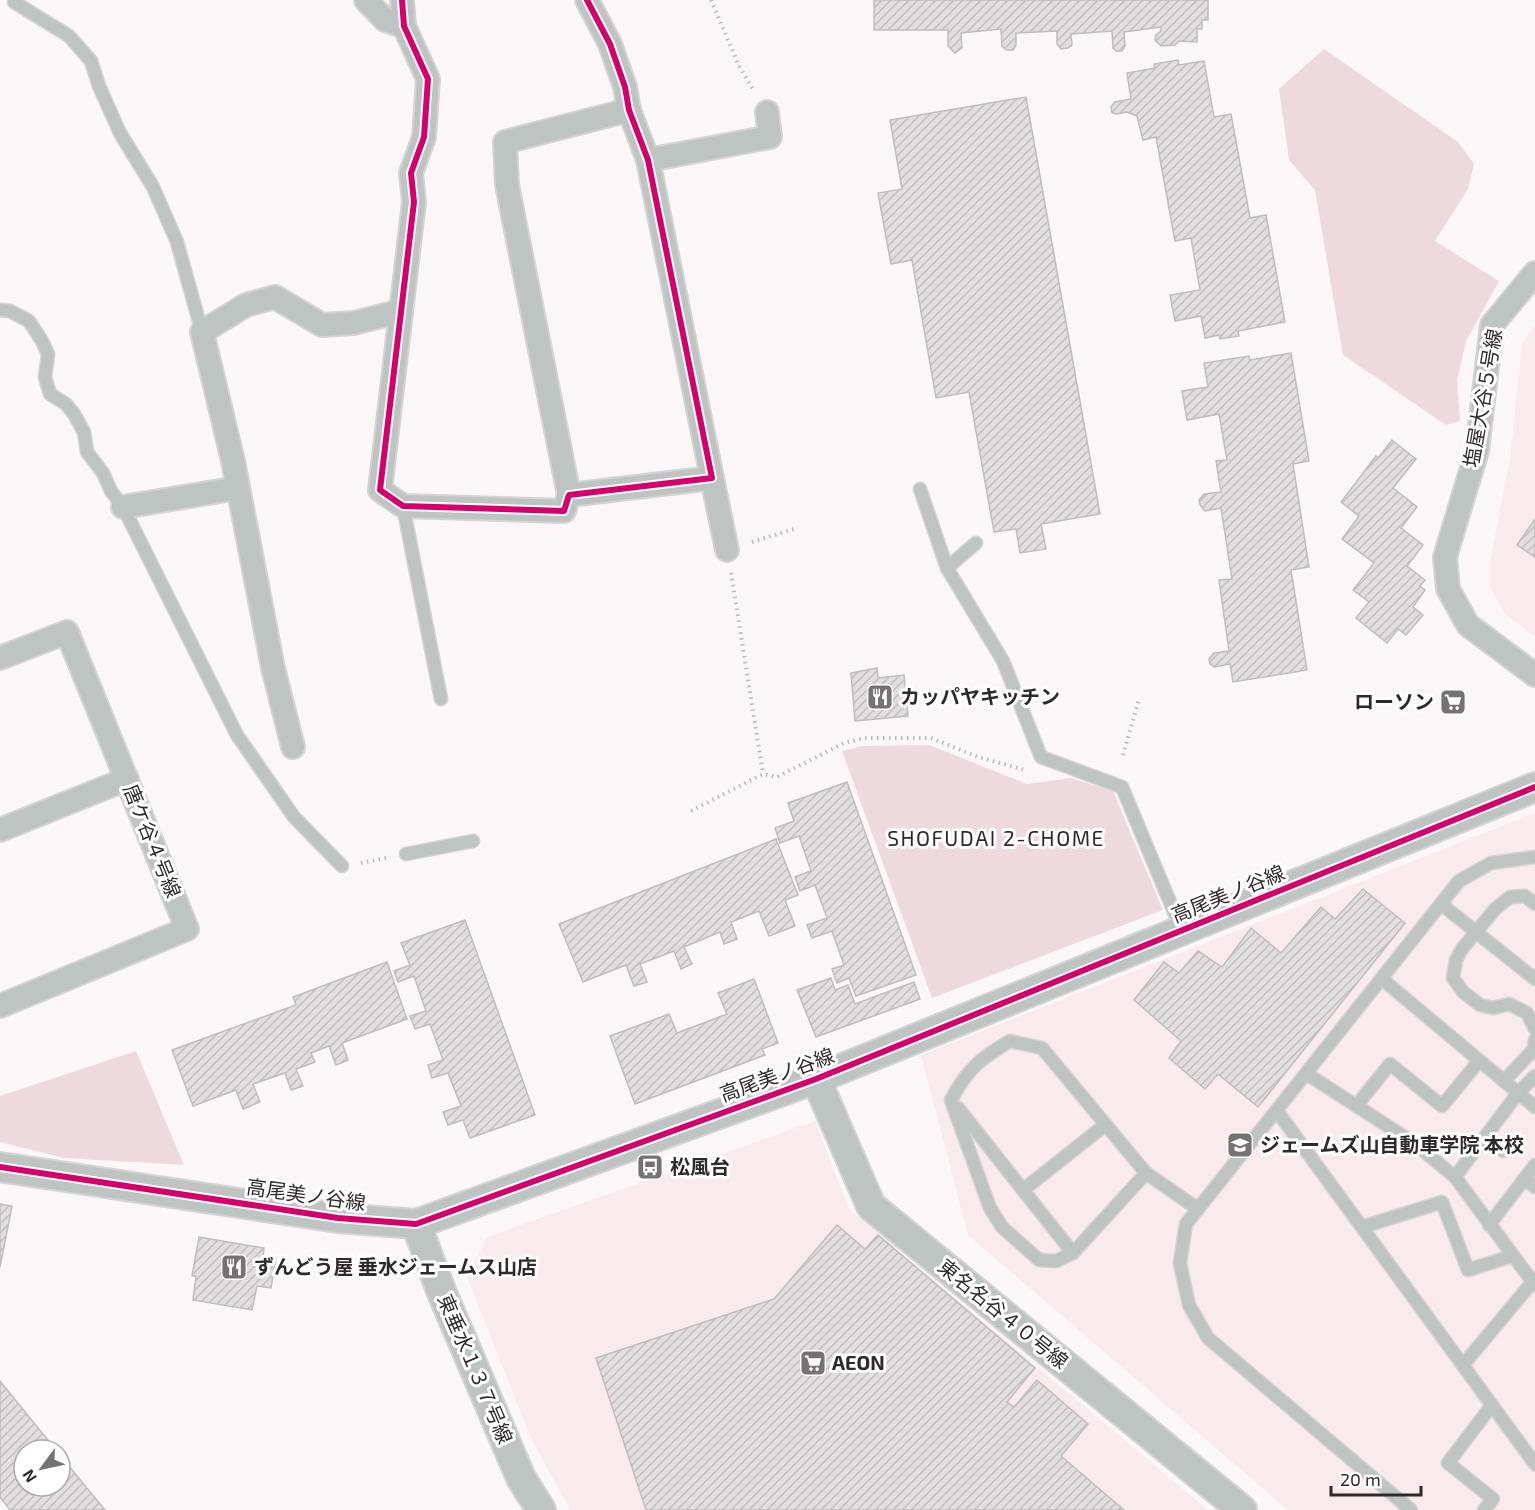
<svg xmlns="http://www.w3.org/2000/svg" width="1535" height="1510" font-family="'Exo 2','Noto Sans JP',sans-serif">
	<defs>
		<pattern id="building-hatch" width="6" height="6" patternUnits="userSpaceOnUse" patternTransform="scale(1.5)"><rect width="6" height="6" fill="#e2dddf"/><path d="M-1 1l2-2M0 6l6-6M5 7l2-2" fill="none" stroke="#c2bec0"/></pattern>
	</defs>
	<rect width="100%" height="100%" fill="#fbf7f8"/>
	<g fill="#f9eaee">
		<polygon points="1535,325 1535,637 1505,614 1490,587 1490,562 1510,459 1522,344"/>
		<polygon points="1535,813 1535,1510 1288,1510 968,1235 921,1055"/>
		<polygon points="815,1121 849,1209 1208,1510 570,1510 530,1436 467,1277 487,1237"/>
	</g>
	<g fill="#eed9df">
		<polygon points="1324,49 1458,142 1474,164 1468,189 1435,241 1499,281 1466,341 1457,380 1460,421 1446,425 1343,355 1315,190 1289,160 1279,89"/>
		<polygon points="929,745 1027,784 1071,778 1113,791 1163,910 932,998 842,751 863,746"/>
		<polygon points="136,1051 184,1165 64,1158 0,1142 0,1096"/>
	</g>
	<g fill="url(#building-hatch)" stroke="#c1bcbe" stroke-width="1.5">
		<polygon points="874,0 1208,0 1208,20 1202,20 1202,29 1197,29 1197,42 1179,41 1175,45 1161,46 1155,40 1156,35 1161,31 1161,27 1124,32 1125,46 1122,51 1116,51 1113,48 1112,31 1071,34 1072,45 1068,48 1061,49 1057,44 1057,31 1016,33 1016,45 1013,50 1006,50 1002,46 1001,29 961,33 962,48 955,53 948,46 948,30 874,30"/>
		<polygon points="1178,60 1179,65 1204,61 1214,117 1231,114 1250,218 1266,215 1285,322 1238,331 1239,336 1220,339 1219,335 1205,338 1201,316 1175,321 1170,295 1200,290 1191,238 1175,241 1156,137 1143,140 1137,116 1127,112 1116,114 1112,113 1111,107 1115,102 1131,99 1127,73 1155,68 1154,64"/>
		<polygon points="1026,97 1100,514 1041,524 1046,549 1020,553 1016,529 994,532 969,392 936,398 912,260 891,264 878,193 902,189 890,120"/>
		<polygon points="1291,353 1309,461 1293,464 1309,567 1291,570 1307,670 1233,682 1230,664 1214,667 1210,664 1209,659 1214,653 1229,651 1219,580 1232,579 1221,508 1205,511 1200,505 1199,500 1204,494 1221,492 1216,461 1227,460 1219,414 1187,420 1182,391 1208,387 1204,363 1249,356 1250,360"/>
		<polygon points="1392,440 1416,459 1393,488 1417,507 1401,528 1423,545 1407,566 1425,580 1420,586 1425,590 1413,607 1423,615 1406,635 1398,629 1387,643 1356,618 1369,602 1353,590 1374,563 1342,539 1359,516 1341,502 1376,456 1378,458"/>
		<polygon points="1535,519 1535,557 1517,545"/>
		<polygon points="877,668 878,678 904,675 908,716 855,721 851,673"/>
		<polygon points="847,782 916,975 856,996 849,978 837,983 832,969 844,965 832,931 812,938 807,925 827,918 815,885 800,891 795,877 811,871 799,836 780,843 775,828 794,821 788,803"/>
		<polygon points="776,839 798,895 785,900 795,926 769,936 759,911 731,922 737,939 724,944 720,932 684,947 692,964 681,969 674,951 640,964 647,982 634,986 626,965 583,982 559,924"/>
		<polygon points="1363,889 1405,923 1258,1107 1218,1074 1205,1089 1169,1058 1181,1041 1134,1000 1164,962 1179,973 1198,951 1222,967 1251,928 1281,953 1321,907 1335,919"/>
		<polygon points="465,920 535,1115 470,1138 463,1120 448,1125 443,1112 461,1106 448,1073 432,1078 428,1065 443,1060 430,1024 415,1029 410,1016 426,1011 414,976 398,982 394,971 410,965 401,943"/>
		<polygon points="387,962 407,1019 342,1043 348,1060 336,1065 329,1046 311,1053 315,1062 296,1069 303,1086 291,1090 285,1073 253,1084 260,1102 243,1109 236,1090 193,1106 172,1050 296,1005 293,997"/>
		<polygon points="831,978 835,990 848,985 855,1004 914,982 920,999 816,1037 797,990"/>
		<polygon points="754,979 778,1043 762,1049 765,1055 635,1104 610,1036 669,1014 677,1033 727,1014 718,993"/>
		<polygon points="0,1204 12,1206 0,1267"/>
		<polygon points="837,1225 865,1249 878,1235 1035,1368 1007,1402 1014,1407 1037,1380 1088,1424 1061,1456 1124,1510 646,1510 596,1358 774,1299"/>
		<polygon points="199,1237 264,1248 263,1257 276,1259 271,1288 257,1286 252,1310 193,1300 196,1276 192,1276"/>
		<polygon points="0,1381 56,1450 24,1450 24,1486 60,1486 60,1455 105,1510 10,1510 0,1497"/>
	</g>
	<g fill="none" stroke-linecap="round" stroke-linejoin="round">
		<defs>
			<g id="service">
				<polyline points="14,2 69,36 91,61 99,86 120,133 153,187 177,242 202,332"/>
				<polyline points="0,310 10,311 29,321 42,341 48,354 45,377 50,394 66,404 74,414 84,432 87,452 103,473 111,491 123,507 237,735 294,817 342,866"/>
				<polyline points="920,489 947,568 1003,661 1041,757 1122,787 1182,931"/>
				<polyline points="403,506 441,699"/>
				<polyline points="947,568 976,543"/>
				<polyline points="406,854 473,841"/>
				<polyline points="1441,904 1535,979"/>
				<polyline points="1535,904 1525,896 1510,897 1495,909 1462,949 1456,960 1453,978 1463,992 1480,1005 1493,1008 1509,1004 1527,1013 1535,1029"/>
				<polyline points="1382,979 1535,1107"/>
				<polyline points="1307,1074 1414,1143 1455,1177"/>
				<polyline points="1535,1076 1518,1093 1455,1177 1535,1285"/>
				<polyline points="1504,1081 1534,1049 1535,1040"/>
				<polyline points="1356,1106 1390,1064 1442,1106 1479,1061"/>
				<polyline points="958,1108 1073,1253"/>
				<polyline points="1277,1111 1535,1464"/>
				<polyline points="1486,1136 1503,1151"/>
				<path d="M1146,1173l-73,80 -17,8 -17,-1 -37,-33 -12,-19 -39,-108c17,-32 29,-41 59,-59l32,7 104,125 52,36"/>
				<polyline points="1524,1179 1535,1187"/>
				<polyline points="1023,1190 1105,1125"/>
				<polyline points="1489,1225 1535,1165"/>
				<polyline points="1362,1227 1442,1202 1468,1270 1512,1256"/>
				<polyline points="1463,1365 1535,1279"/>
				<polyline points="1411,1510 1208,1338 1189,1305 1180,1263 1186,1224 1459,881 1491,863 1535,857"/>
				<polyline points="1484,1510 1493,1499 1448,1463 1492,1405"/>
			</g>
			<g id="minor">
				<polyline points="366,0 385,20 404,26"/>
				<polyline points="402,0 404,26 428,79 424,137 411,173 414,202 380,490 403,506 564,511 569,495 712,478 648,160 629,110 625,87 610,44 587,0"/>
				<polyline points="648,160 770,137 767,112"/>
				<polyline points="1535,273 1492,325 1477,451 1445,557 1448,589 1468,625 1535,675"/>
				<polyline points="712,478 727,550"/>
				<polyline points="569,495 507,185 505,142 629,110"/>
				<polyline points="123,507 238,488"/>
				<polyline points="0,658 67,632 187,929 0,1006"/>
				<polyline points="293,747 273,668 233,461 202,332 246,305 275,297 322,325 354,323 401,311"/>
				<polyline points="0,830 127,779"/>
			</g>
			<g id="tertiary">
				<polyline points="816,1079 871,1206 1242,1510"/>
				<polyline points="0,1167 338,1218 416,1224 816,1079 1535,787"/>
				<polyline points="416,1224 442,1293 521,1478 541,1510"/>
			</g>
		</defs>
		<use href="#service" stroke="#d5d3d3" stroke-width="15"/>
		<use href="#minor" stroke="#d5d3d3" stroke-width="26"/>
		<use href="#tertiary" stroke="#d5d3d3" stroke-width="32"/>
		<g stroke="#b8bab9" stroke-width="4" stroke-dasharray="1.5 4.5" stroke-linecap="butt">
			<polyline points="711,0 739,66 754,91"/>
			<polyline points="752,542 797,528"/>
			<polyline points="731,573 763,774"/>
			<polyline points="1123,755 1139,699"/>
			<polyline points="691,811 763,774 777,777 844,743 865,738 931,738 978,757 1025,770"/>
			<polyline points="361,863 386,858"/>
		</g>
		<use href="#service" stroke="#bec4c1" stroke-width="12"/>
		<use href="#minor" stroke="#bec4c1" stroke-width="22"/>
		<use href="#tertiary" stroke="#bec4c1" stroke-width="28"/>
		<defs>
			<g id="cycleway">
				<polyline points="402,0 404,26 428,79 424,137 411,173 414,202 380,490 403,506 564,511 569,495 712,478 648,160 629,110 625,87 610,44 587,0"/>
				<polyline points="0,1167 338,1218 416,1224 816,1079 1535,787"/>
			</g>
		</defs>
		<use href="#cycleway" stroke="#fff" stroke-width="10"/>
		<use href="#cycleway" stroke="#d6006c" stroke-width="6"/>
	</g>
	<defs>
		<symbol id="restaurant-square" viewBox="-11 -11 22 22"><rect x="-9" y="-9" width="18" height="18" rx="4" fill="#767173" stroke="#fff"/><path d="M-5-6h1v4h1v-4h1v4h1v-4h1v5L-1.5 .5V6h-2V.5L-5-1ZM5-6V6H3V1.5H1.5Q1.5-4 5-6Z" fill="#fff"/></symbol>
		<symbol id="supermarket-square" viewBox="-11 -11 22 22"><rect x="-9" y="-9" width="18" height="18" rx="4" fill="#767173" stroke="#fff"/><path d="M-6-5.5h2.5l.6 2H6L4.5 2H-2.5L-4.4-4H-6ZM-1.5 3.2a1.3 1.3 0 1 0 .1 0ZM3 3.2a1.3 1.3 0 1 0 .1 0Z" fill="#fff"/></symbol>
		<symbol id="school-square" viewBox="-11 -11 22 22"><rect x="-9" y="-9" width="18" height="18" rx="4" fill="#767173" stroke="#fff"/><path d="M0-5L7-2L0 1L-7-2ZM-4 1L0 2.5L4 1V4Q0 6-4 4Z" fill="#fff"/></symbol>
		<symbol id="bus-square" viewBox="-11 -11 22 22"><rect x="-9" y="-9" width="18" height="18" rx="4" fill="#767173" stroke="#fff"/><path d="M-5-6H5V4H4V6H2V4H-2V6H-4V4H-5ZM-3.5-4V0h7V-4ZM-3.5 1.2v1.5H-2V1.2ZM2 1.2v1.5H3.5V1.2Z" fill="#fff"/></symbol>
	</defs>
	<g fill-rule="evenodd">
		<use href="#restaurant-square" x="865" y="682" width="30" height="30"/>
		<use href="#supermarket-square" x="1438" y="687" width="30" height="30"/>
		<use href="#school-square" x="1225" y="1130" width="30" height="30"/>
		<use href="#bus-square" x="635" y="1152" width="30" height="30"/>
		<use href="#restaurant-square" x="219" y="1252" width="30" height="30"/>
		<use href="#supermarket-square" x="798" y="1348" width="30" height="30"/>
	</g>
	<g text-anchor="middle" stroke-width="6" stroke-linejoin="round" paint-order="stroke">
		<g font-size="20" fill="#2f292b" stroke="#fff">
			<text transform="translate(1483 398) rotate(-80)" y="7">塩屋大谷５号線</text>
			<text transform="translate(152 841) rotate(68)" y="7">唐ケ谷４号線</text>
			<text transform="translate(1228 894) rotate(-22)" y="7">高尾美ノ谷線</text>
			<text transform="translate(777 1075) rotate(-20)" y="7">高尾美ノ谷線</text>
			<text transform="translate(306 1195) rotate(8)" y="7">高尾美ノ谷線</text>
			<text transform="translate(1003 1314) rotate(39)" y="7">東名名谷４０号線</text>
			<text transform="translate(475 1369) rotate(67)" y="7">東垂水１３７号線</text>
		</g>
		<g font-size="20" font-weight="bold" fill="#2f292b" stroke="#fff" text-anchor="start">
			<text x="900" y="704">カッパヤキッチン</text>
			<text x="1434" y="709" text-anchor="end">ローソン</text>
			<text x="1260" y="1152">ジェームズ山自動車学院 本校</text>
			<text x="670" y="1174">松風台</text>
			<text x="254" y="1274">ずんどう屋 垂水ジェームス山店</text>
			<text x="832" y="1370">AEON</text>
		</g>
		<g font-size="21" letter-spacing="1.5" fill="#32282b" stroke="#fff">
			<text x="996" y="846">SHOFUDAI 2-CHOME</text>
		</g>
	</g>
	<g transform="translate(42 1468) rotate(237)"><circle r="28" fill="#ffffff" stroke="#aca9aa" stroke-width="1.5"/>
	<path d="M0-4.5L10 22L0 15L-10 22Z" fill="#767173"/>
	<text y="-9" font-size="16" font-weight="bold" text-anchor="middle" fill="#2f292b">N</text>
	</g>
	<path d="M1331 1486v9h90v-9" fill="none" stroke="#2f292b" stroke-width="3"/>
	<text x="1340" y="1486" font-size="18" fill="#2f292b" stroke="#ffffff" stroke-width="4.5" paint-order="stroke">20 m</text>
</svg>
